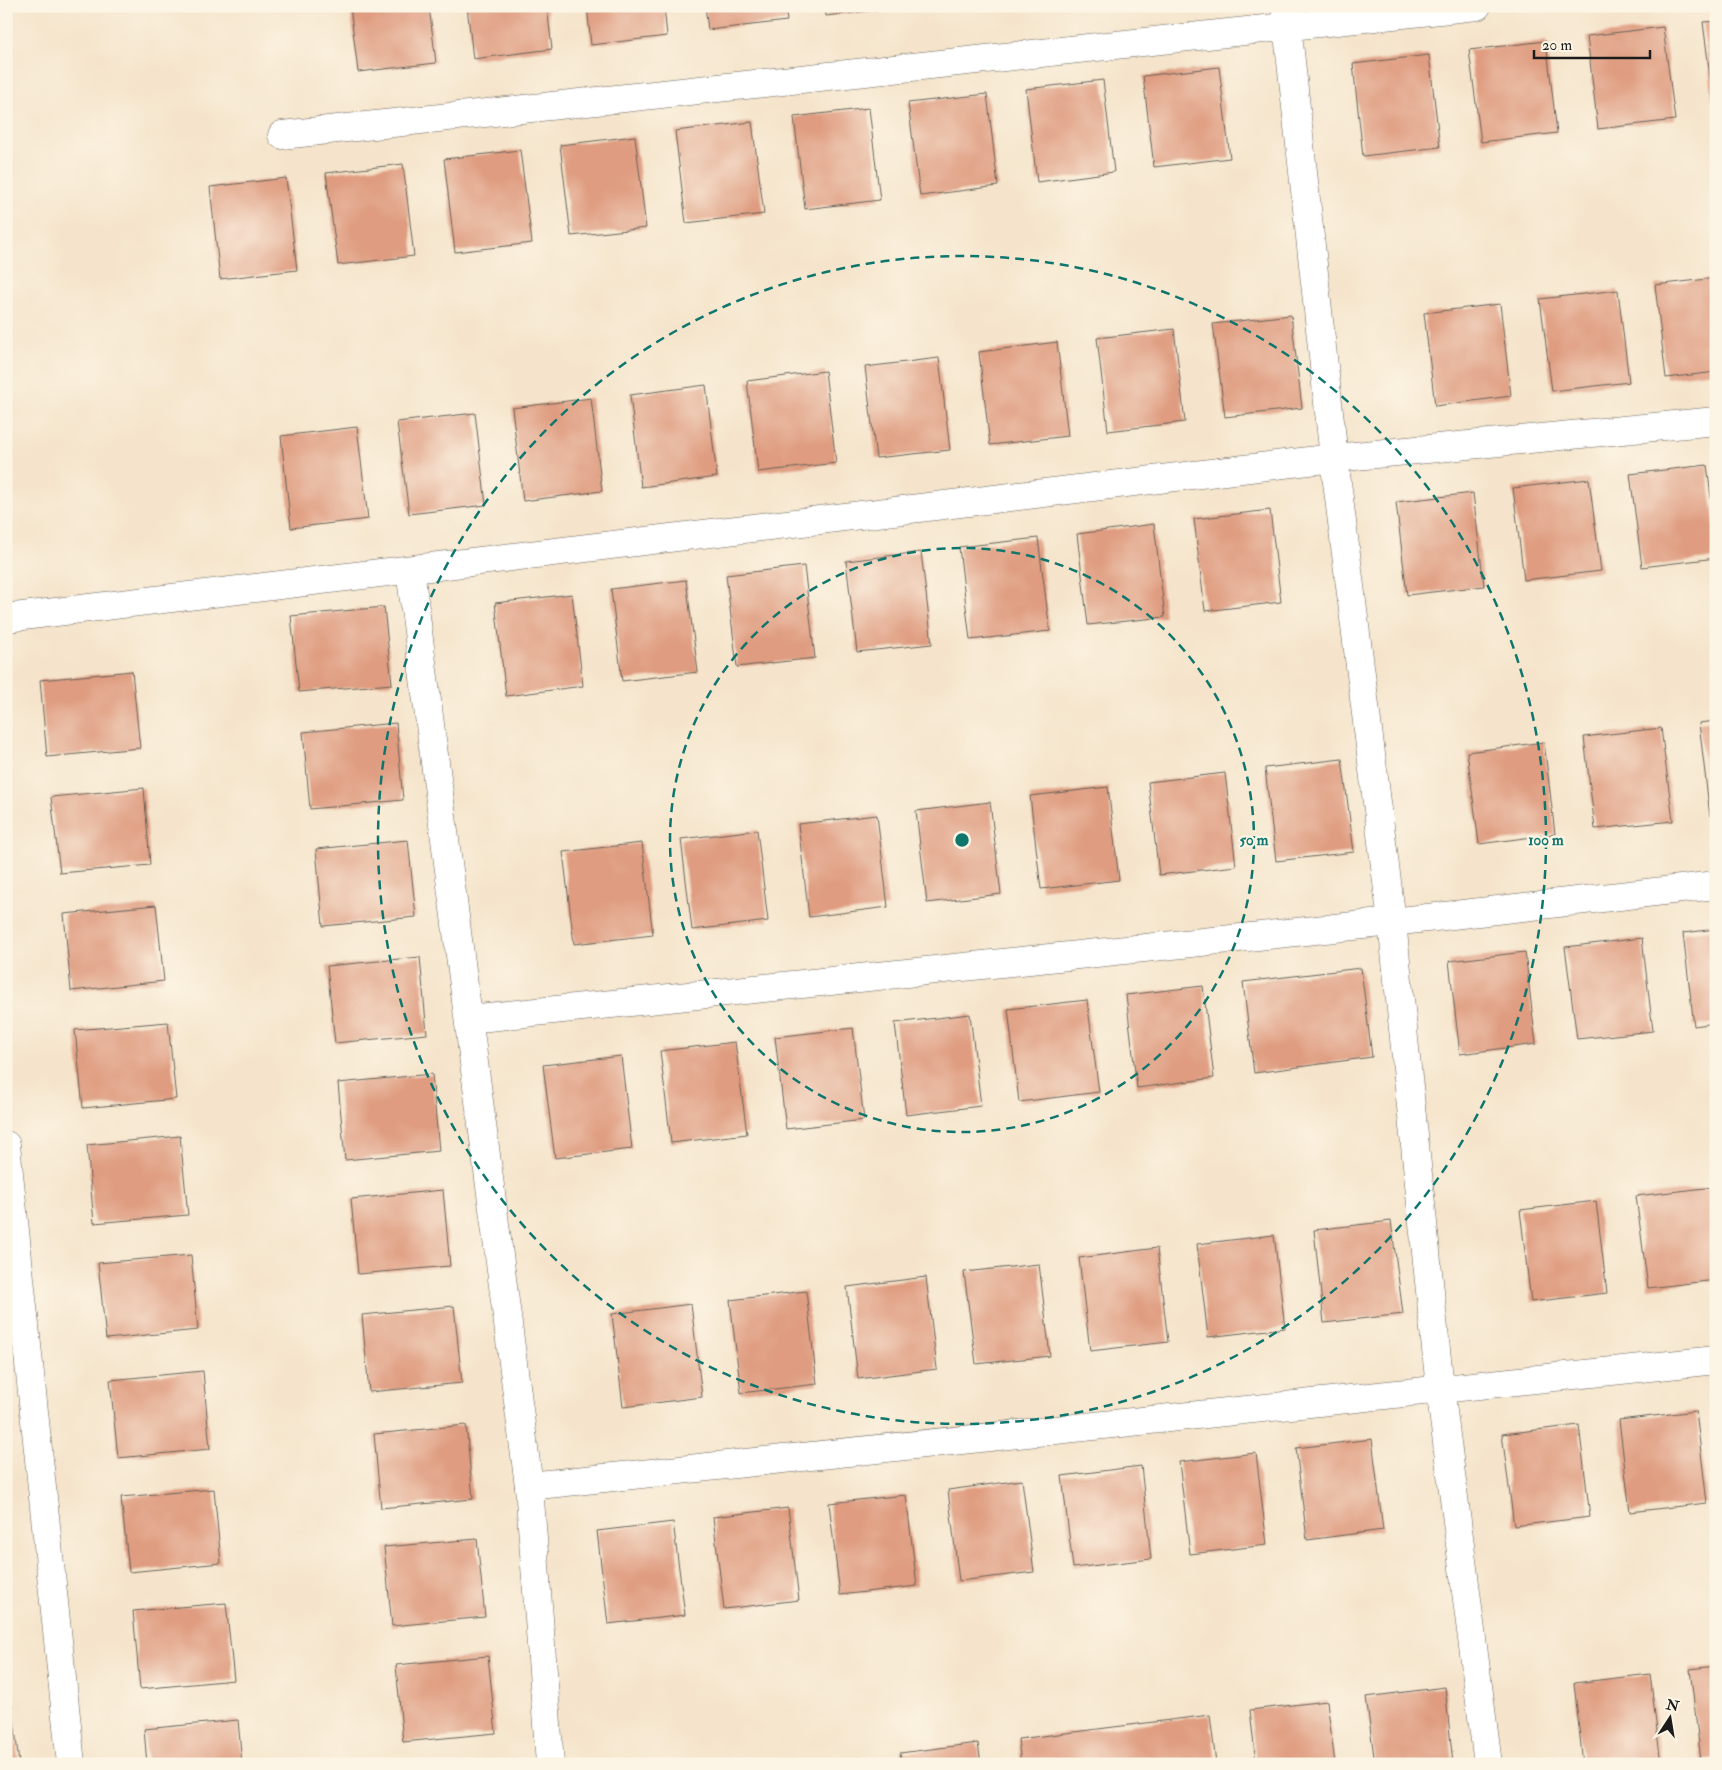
<svg xmlns="http://www.w3.org/2000/svg" width="1722" height="1770" font-family="'IM FELL Double Pica',serif">
	<rect width="100%" height="100%" fill="#fcf5e5"/>
	<filter id="ink" filterUnits="userSpaceOnUse"><feTurbulence type="fractalNoise" baseFrequency=".02" numOctaves="2"/><feDisplacementMap in="SourceGraphic" scale="10" xChannelSelector="R" yChannelSelector="G"/><feConvolveMatrix kernelMatrix="1 2 1 2 8 2 1 2 1" color-interpolation-filters="sRGB"/></filter>
	<filter id="wash" filterUnits="userSpaceOnUse"><feTurbulence type="fractalNoise" baseFrequency=".0096" numOctaves="4" result="noise"/><feDisplacementMap in="SourceGraphic" scale="20" xChannelSelector="R" yChannelSelector="G"/><feGaussianBlur stdDeviation="1.12" result="paint"/><feColorMatrix in="noise" values="0 0 0 0 0 0 0 0 0 0 0 0 0 0 0 0 0 1.4 0 .05"/><feComposite in="paint" operator="in"/></filter>
	<g filter="url(#wash)">
		<rect width="100%" height="100%" fill="#f5e4cb"/>
		<g id="blocks">
			<g fill="#df9c80">
				<polygon points="350,6 429,6 436,63 358,72"/>
				<polygon points="467,6 547,6 552,49 473,59"/>
				<polygon points="587,6 664,6 667,36 591,45"/>
				<polygon points="705,6 785,6 787,21 708,30"/>
				<polygon points="825,6 902,6 902,7 826,16"/>
				<polygon points="1716,21 1716,116 1715,116 1703,22"/>
				<polygon points="1663,27 1675,120 1598,129 1587,36"/>
				<polygon points="1546,41 1557,133 1481,142 1469,50"/>
				<polygon points="1429,55 1440,147 1363,156 1353,64"/>
				<polygon points="1219,67 1230,158 1154,167 1143,76"/>
				<polygon points="1103,80 1114,172 1037,182 1026,89"/>
				<polygon points="987,94 998,186 920,196 908,103"/>
				<polygon points="869,108 880,200 805,209 794,117"/>
				<polygon points="752,122 764,214 686,223 675,131"/>
				<polygon points="635,136 646,228 571,236 560,145"/>
				<polygon points="520,150 532,243 455,252 444,159"/>
				<polygon points="403,164 414,256 338,265 326,173"/>
				<polygon points="286,178 297,270 220,279 210,187"/>
				<polygon points="1716,278 1716,372 1666,378 1655,285"/>
				<polygon points="1618,290 1629,382 1552,391 1540,299"/>
				<polygon points="1500,304 1511,396 1435,406 1424,313"/>
				<polygon points="1291,315 1302,408 1225,417 1213,324"/>
				<polygon points="1174,329 1185,422 1108,431 1097,338"/>
				<polygon points="1057,342 1068,436 990,445 979,352"/>
				<polygon points="939,358 950,450 876,458 865,367"/>
				<polygon points="825,371 836,463 758,472 747,381"/>
				<polygon points="706,385 717,477 641,487 630,395"/>
				<polygon points="591,398 602,491 523,501 512,408"/>
				<polygon points="475,413 486,505 409,514 397,422"/>
				<polygon points="357,427 368,519 291,528 281,436"/>
				<polygon points="1707,465 1716,536 1716,558 1642,567 1630,474"/>
				<polygon points="1589,479 1601,571 1524,580 1513,488"/>
				<polygon points="1473,493 1484,586 1407,595 1396,502"/>
				<polygon points="1270,510 1281,602 1205,611 1194,519"/>
				<polygon points="1154,524 1165,617 1088,625 1077,534"/>
				<polygon points="1038,538 1050,631 970,640 959,547"/>
				<polygon points="921,552 932,644 857,652 846,561"/>
				<polygon points="804,566 815,658 737,667 726,575"/>
				<polygon points="686,580 698,672 622,681 611,589"/>
				<polygon points="572,594 583,686 506,696 495,603"/>
				<polygon points="384,607 392,684 299,692 291,616"/>
				<polygon points="132,671 140,748 47,757 40,680"/>
				<polygon points="1716,721 1716,815 1710,816 1699,723"/>
				<polygon points="396,723 403,800 310,809 303,732"/>
				<polygon points="1661,728 1673,821 1595,829 1584,737"/>
				<polygon points="1544,742 1555,834 1479,844 1467,752"/>
				<polygon points="1342,759 1354,852 1276,861 1265,768"/>
				<polygon points="1225,773 1236,866 1159,875 1148,782"/>
				<polygon points="1108,787 1119,880 1041,889 1030,796"/>
				<polygon points="144,788 150,865 60,873 51,797"/>
				<polygon points="990,802 1001,894 927,903 916,811"/>
				<polygon points="877,815 888,907 809,917 798,824"/>
				<polygon points="757,830 768,921 692,930 681,839"/>
				<polygon points="408,840 416,917 323,926 316,849"/>
				<polygon points="642,843 653,935 574,944 563,852"/>
				<polygon points="156,905 164,981 71,991 64,914"/>
				<polygon points="1716,929 1716,1023 1694,1026 1683,933"/>
				<polygon points="1642,938 1653,1031 1577,1039 1565,947"/>
				<polygon points="1525,952 1536,1044 1460,1054 1449,961"/>
				<polygon points="420,957 427,1034 335,1043 327,966"/>
				<polygon points="1361,968 1372,1057 1254,1073 1243,982"/>
				<polygon points="1203,986 1214,1078 1137,1088 1126,995"/>
				<polygon points="1087,1000 1099,1092 1019,1102 1008,1009"/>
				<polygon points="970,1014 981,1106 906,1115 895,1023"/>
				<polygon points="168,1022 176,1099 83,1108 75,1030"/>
				<polygon points="853,1028 864,1120 786,1129 775,1037"/>
				<polygon points="735,1042 747,1134 671,1143 660,1051"/>
				<polygon points="621,1056 632,1149 555,1158 543,1065"/>
				<polygon points="432,1074 439,1151 345,1160 338,1083"/>
				<polygon points="180,1136 188,1215 94,1223 87,1145"/>
				<polygon points="1714,1187 1716,1280 1648,1288 1636,1196"/>
				<polygon points="443,1190 450,1266 358,1274 351,1199"/>
				<polygon points="1596,1201 1607,1293 1531,1302 1520,1210"/>
				<polygon points="1391,1221 1403,1314 1324,1323 1314,1230"/>
				<polygon points="1274,1235 1285,1328 1208,1337 1197,1244"/>
				<polygon points="1157,1248 1168,1342 1090,1351 1079,1258"/>
				<polygon points="191,1255 198,1330 106,1339 98,1263"/>
				<polygon points="1039,1264 1050,1356 976,1364 964,1272"/>
				<polygon points="926,1277 937,1369 858,1379 847,1287"/>
				<polygon points="806,1291 817,1384 741,1393 730,1300"/>
				<polygon points="691,1304 702,1397 623,1407 612,1314"/>
				<polygon points="454,1306 462,1383 369,1392 362,1315"/>
				<polygon points="203,1371 210,1449 118,1458 110,1380"/>
				<polygon points="1696,1411 1707,1503 1630,1512 1619,1420"/>
				<polygon points="466,1425 473,1499 381,1508 374,1434"/>
				<polygon points="1579,1425 1590,1517 1514,1526 1502,1434"/>
				<polygon points="1372,1439 1383,1530 1307,1540 1296,1448"/>
				<polygon points="1256,1453 1267,1545 1190,1554 1179,1462"/>
				<polygon points="1141,1466 1151,1559 1073,1568 1062,1476"/>
				<polygon points="1022,1480 1034,1572 959,1581 948,1490"/>
				<polygon points="214,1489 221,1563 129,1572 121,1497"/>
				<polygon points="906,1495 917,1586 840,1595 829,1503"/>
				<polygon points="788,1508 799,1600 724,1609 713,1517"/>
				<polygon points="673,1522 685,1615 608,1624 597,1531"/>
				<polygon points="477,1539 485,1617 392,1626 384,1547"/>
				<polygon points="226,1603 234,1680 140,1689 133,1611"/>
				<polygon points="488,1656 496,1733 403,1742 396,1665"/>
				<polygon points="1716,1666 1716,1759 1701,1761 1690,1669"/>
				<polygon points="1650,1674 1661,1764 1583,1764 1574,1683"/>
				<polygon points="1445,1687 1453,1764 1375,1764 1366,1697"/>
				<polygon points="1327,1701 1335,1764 1256,1764 1250,1710"/>
				<polygon points="12,1703 19,1764 6,1764 6,1704"/>
				<polygon points="1210,1715 1216,1764 1021,1764 1018,1739"/>
				<polygon points="238,1720 242,1764 147,1764 144,1729"/>
				<polygon points="978,1743 981,1764 902,1764 900,1753"/>
				<polygon points="859,1758 860,1764 820,1764 820,1763"/>
			</g>
		</g>
	</g>
	<g filter="url(#ink)">
		<use href="#blocks" fill-opacity="0" stroke="#686259" stroke-width="1"/>
		<g fill="none" stroke-linecap="round" stroke-linejoin="round">
			<defs>
				<g id="minor">
					<polyline points="1285,6 1334,458 1392,922 1440,1388 1488,1764"/>
					<polyline points="282,135 1477,6"/>
					<polyline points="410,570 529,1486 550,1764"/>
					<polyline points="6,618 1334,458 1716,421"/>
					<polyline points="469,1019 1392,922 1716,885"/>
					<polyline points="6,1145 71,1764"/>
					<polyline points="529,1486 1716,1360"/>
				</g>
			</defs>
			<use href="#minor" stroke="#686259" stroke-width="29"/>
			<use href="#minor" stroke="#fff" stroke-width="28"/>
		</g>
	</g>
	<g fill="none" stroke="#0f766e" stroke-width="2.5" stroke-dasharray="9 6">
		<circle cx="962" cy="840" r="292"/>
		<circle cx="962" cy="840" r="584"/>
	</g>
	<circle cx="962" cy="840" r="8" fill="#0f766e" stroke="#fcf5e5" stroke-width="2.5"/>
	<g font-size="15" text-anchor="middle" font-weight="bold" fill="#0f766e" stroke="#fcf5e5" stroke-width="4.5" stroke-linejoin="round" paint-order="stroke">
		<text x="1254" y="845">50 m</text>
		<text x="1546" y="845">100 m</text>
	</g>
	<rect width="1722" height="1770" fill="none" stroke="#fcf5e5" stroke-width="25"/>
	<g transform="translate(1670 1718) rotate(12)" stroke="#fcf5e5" stroke-width="4" paint-order="stroke">
	<path d="M0-4L9 19L0 12L-9 19Z" fill="#1c1c1c"/>
	<text y="-8" font-size="14" font-weight="bold" text-anchor="middle" fill="#1c1c1c">N</text>
	</g>
	<path d="M1534 50v8h116v-8" fill="none" stroke="#1c1c1c" stroke-width="2.5"/>
	<text x="1542" y="50" font-size="15" fill="#1c1c1c" stroke="#fcf5e5" stroke-width="4" paint-order="stroke">20 m</text>
</svg>
